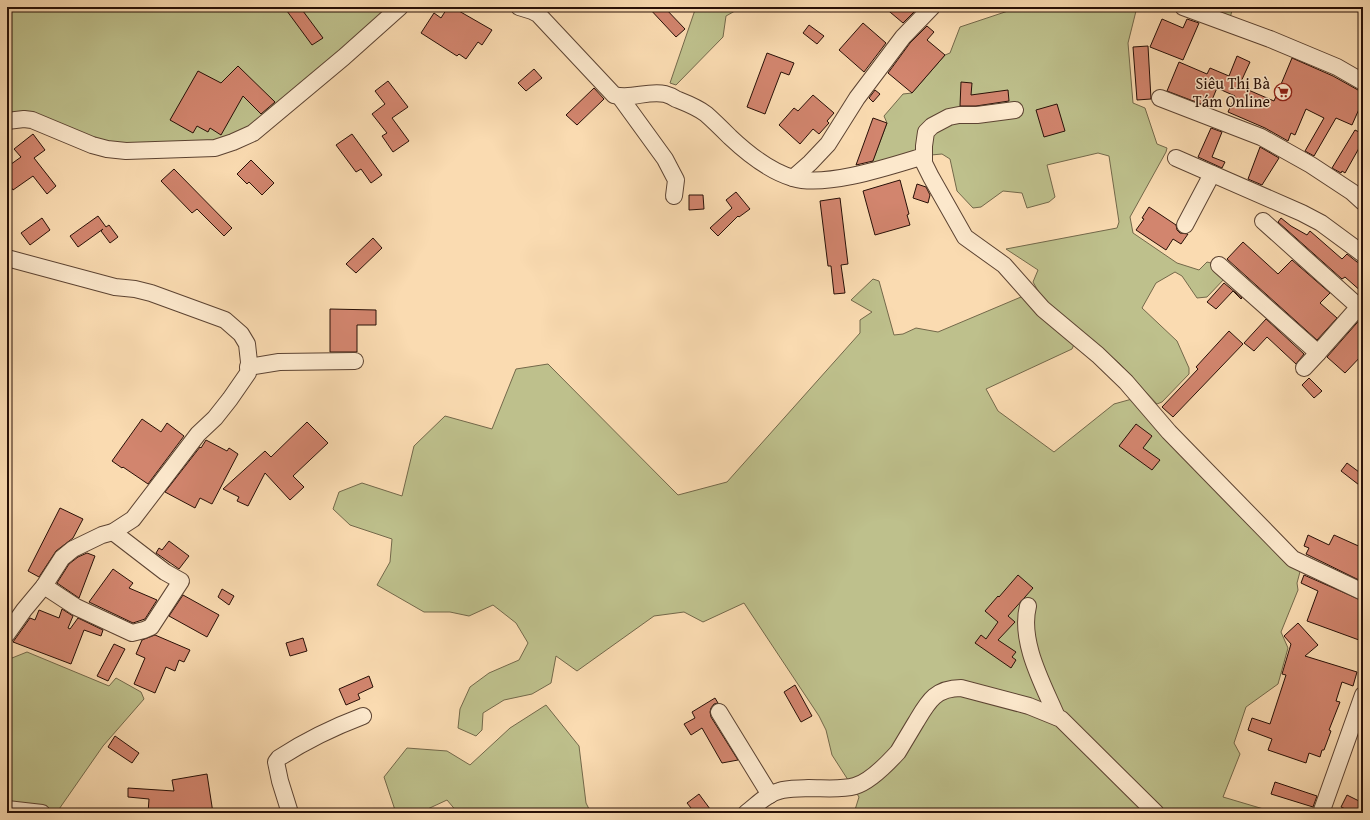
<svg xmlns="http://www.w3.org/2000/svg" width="1370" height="820" font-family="'Gentium Book Plus',serif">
	<rect width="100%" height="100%" fill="#fadbb1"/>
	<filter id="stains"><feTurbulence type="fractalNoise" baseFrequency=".005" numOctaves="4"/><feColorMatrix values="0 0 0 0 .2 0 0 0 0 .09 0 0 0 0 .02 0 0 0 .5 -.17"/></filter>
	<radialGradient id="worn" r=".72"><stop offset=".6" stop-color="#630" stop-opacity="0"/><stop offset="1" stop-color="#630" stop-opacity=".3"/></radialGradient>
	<g fill="#bec08c" stroke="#73684a">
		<polygon points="7,7 394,7 249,130 208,143 124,146 7,118"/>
		<polygon points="696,7 742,7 726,16 723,37 676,85 670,83"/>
		<polygon points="1015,7 1137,7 1128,43 1133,103 1145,108 1157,144 1167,148 1166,152 1130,217 1133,233 1177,263 1199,270 1207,262 1211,263 1226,277 1207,297 1197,298 1182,276 1175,272 1156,283 1142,308 1177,341 1189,368 1189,374 1162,402 1157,404 1119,363 1045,303 1033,282 1038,270 1006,249 1117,228 1119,222 1109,156 1098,153 1047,165 1055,197 1049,202 1027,208 1022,193 1003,191 981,207 973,208 957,191 950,159 942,154 920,156 869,171 887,123 884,116 903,94 912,93 945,55 950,53 960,27 1011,10"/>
		<polygon points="1194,7 1233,7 1230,18"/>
		<polygon points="873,279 879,281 894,335 903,334 916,328 938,332 1021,297 1029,299 1045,321 1076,340 1072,349 986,389 998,411 1054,452 1114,404 1132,399 1301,568 1297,583 1298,590 1281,632 1288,648 1278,684 1246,707 1234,743 1240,754 1223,797 1277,813 854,813 859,797 832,755 826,730 819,716 744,603 703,622 684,612 654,616 577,671 556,656 551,683 532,694 504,700 483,713 482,730 476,736 458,728 460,709 470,687 489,673 519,660 528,643 516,623 493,605 469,616 450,612 424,612 377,585 390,562 392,539 350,525 333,509 339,492 362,483 402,496 414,446 445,416 492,429 516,369 548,364 678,495 727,482 860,333 860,320 872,312 851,300"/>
		<polygon points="27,652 109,686 116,678 141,692 144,699 103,746 57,812 40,807 7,806 7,660"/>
		<polygon points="546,705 579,746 586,803 591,813 458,813 447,800 419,813 396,813 384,777 407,748 447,751 470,765 510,728"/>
	</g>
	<g fill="#d2856e" stroke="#281007">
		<polygon points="284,7 300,7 323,38 312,45"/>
		<polygon points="448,7 452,7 492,30 482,45 478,42 466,59 459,54 457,56 421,33 434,13 441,18"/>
		<polygon points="648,7 664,7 685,29 676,37"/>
		<polygon points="884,7 919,7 903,23"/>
		<polygon points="1162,19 1183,28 1187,19 1199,23 1183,60 1150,47"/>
		<polygon points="863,23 886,43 864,72 839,50"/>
		<polygon points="809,25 824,36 817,44 803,33"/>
		<polygon points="927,26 934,32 927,40 945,55 912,93 888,73 910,43"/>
		<polygon points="1148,46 1151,99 1137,100 1133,47"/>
		<polygon points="767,53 794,63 789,75 781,72 765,114 747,107"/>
		<polygon points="1237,56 1250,62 1239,86 1274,101 1292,58 1333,76 1358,90 1363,91 1363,100 1352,125 1336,118 1314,156 1305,151 1324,118 1306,109 1295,135 1291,133 1288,141 1265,128 1228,112 1235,96 1217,88 1209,107 1167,91 1179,62 1207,74 1210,68 1229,76"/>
		<polygon points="238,66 275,102 261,114 243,96 221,135 210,128 208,132 197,126 193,133 170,120 198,71 221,83"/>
		<polygon points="534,69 542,78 526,91 518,83"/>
		<polygon points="388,81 408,107 392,118 409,141 393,152 382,136 387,133 372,114 385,104 375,91"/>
		<polygon points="961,82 972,83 971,95 1008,90 1009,101 976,106 960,106"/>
		<polygon points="594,88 604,99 577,125 566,115"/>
		<polygon points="875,90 880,94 873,102 869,98"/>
		<polygon points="813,95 834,113 827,121 829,123 819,134 813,129 800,144 779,125 794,108 798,111"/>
		<polygon points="1057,104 1065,131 1044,137 1036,110"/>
		<polygon points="873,118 887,123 873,161 856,165"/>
		<polygon points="1211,128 1222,132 1212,157 1225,162 1222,168 1198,157"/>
		<polygon points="1355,130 1363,134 1363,141 1345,173 1342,171 1341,173 1332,168"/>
		<polygon points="33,134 45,150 34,158 56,186 47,194 33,176 13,190 7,181 7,167 21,157 14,149"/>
		<polygon points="352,134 382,175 371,183 361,169 356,172 336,145"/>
		<polygon points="1260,147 1279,158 1262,185 1248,179"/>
		<polygon points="251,160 274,183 262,195 249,182 247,184 237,174"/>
		<polygon points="174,169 232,228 224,236 197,209 192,213 161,181"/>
		<polygon points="900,180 909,214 907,215 910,225 875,235 863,191"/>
		<polygon points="917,184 926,187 930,195 928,203 913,198"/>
		<polygon points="736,192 750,209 739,217 738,216 718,236 710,228 732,208 726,200"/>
		<polygon points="689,195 703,195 704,209 689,210"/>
		<polygon points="840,198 848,264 841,265 845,293 834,294 831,266 828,266 820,201"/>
		<polygon points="1149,207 1176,225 1177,230 1180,233 1188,234 1181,244 1173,239 1166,250 1136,230 1144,219 1142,218"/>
		<polygon points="98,216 106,227 109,225 118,237 110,243 101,231 103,229 78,247 70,236"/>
		<polygon points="42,218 50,230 30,245 21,233"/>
		<polygon points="1281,218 1291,226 1307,235 1310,231 1342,259 1347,254 1357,262 1363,263 1363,293 1345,277 1342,279 1278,222"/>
		<polygon points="373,238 382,248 356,273 346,264"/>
		<polygon points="1243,242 1278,274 1292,260 1330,293 1320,303 1337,318 1317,340 1227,259"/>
		<polygon points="1224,283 1242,298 1241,299 1233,291 1216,309 1207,302"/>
		<polygon points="330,309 376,310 376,325 357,325 357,352 330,352"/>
		<polygon points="1363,316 1363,354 1345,373 1327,357"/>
		<polygon points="1266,319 1304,354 1296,364 1267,337 1254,351 1244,343"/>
		<polygon points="1229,331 1243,344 1173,417 1162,407 1198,369 1196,367"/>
		<polygon points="1309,378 1322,391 1314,398 1302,385"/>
		<polygon points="142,419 161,432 167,423 184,436 148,484 123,467 122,468 112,461"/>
		<polygon points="307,422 328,443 293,476 304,487 290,500 265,473 248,506 237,501 239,497 223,489 265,451 271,457"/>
		<polygon points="1136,424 1152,436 1143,448 1160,460 1152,470 1119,446"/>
		<polygon points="206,440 227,451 229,448 238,454 212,504 200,498 195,508 165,492 200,447 201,448"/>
		<polygon points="1347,463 1363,475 1363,488 1341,471"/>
		<polygon points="60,508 83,519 73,538 56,551 39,577 28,571"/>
		<polygon points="1308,535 1329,545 1334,535 1363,548 1363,582 1306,554 1309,548 1304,546"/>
		<polygon points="169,541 189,556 179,569 156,553 159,548 162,550"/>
		<polygon points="87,553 95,556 79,598 57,583 69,564 78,557"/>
		<polygon points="113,569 133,583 129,588 157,600 145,619 133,623 89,602"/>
		<polygon points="1018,575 1033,588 1008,616 1015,622 998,640 1016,652 1012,657 1016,660 1011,668 975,643 981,635 986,639 998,622 985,611 998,596 999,597"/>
		<polygon points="1304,575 1363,601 1363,637 1360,636 1359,640 1307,621 1318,591 1301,583"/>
		<polygon points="222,589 234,596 229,605 218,597"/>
		<polygon points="183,595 219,615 207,637 169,616"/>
		<polygon points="62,609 73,616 68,628 70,629 78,618 103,630 101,636 84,630 71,664 13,642 30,618 35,620 39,610 59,618"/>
		<polygon points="1298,623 1318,645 1305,656 1357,672 1353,686 1342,682 1336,701 1340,702 1329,730 1331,731 1324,750 1322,750 1320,757 1309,753 1306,763 1268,750 1272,739 1248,730 1252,718 1270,724 1286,675 1282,674 1291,644 1284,636"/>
		<polygon points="155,635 190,650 184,662 179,660 175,671 166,667 155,693 134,684 145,658 136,654 142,640"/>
		<polygon points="303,638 307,651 290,656 286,643"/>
		<polygon points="114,644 125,649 108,681 97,676"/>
		<polygon points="369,676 373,687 358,694 360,699 346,705 339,689"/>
		<polygon points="795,685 812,716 801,722 784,692"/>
		<polygon points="715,698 718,703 714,704 711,708 710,712 711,717 738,760 722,763 702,728 691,735 684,724 695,718 692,712"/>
		<polygon points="115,736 139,753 132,763 108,747"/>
		<polygon points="207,774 213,813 148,813 149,799 128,797 128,788 174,791 172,780"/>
		<polygon points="1275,782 1317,796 1313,807 1271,794"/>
		<polygon points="699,794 713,813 695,813 687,803"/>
		<polygon points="1347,795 1363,803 1363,813 1354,813 1341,807"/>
	</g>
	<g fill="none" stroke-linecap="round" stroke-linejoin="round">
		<defs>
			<g id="minor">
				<path d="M519,7l13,4 6,3 76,81c17,5 34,-5 51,-1 4,1 8,3 11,5 10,4 21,8 30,15 8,7 16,15 24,23 18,17 39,34 63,41 33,10 98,-12 131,-22"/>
				<polyline points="1183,7 1270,39 1337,67 1363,82"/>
				<polyline points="620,97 665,159 676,180 674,196"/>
				<polyline points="1160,98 1261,137 1311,165 1352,192 1363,202"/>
				<polyline points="1015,110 977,115 959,115 949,117 932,126 926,132 924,146 924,163 931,177 965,237 1004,265 1043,309 1098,355 1126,382 1169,432 1293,559 1363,592"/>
				<polyline points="7,121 24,119 32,120 92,145 107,149 126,151 215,148 233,142 253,133 344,57 400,7"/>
				<polyline points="1176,158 1302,213 1321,223 1363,254"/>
				<polyline points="793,178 810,163 828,144 857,98 903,37 932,7"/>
				<polyline points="1263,221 1359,307"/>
				<polyline points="1185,225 1212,174"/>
				<polyline points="7,258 115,287 135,289 151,293 225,320 241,334 247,344 249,362 248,373 230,399 215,418 198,434 133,519 113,532 102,535 73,549 62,558 44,586 24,610 7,634"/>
				<polyline points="1219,265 1318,353"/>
				<polyline points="248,367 279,362 355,361"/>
				<polyline points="1304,368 1318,353 1363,302"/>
				<polyline points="44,586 76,607 132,633 144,630 151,627 181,581 165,572 113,532"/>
				<path d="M1028,606c-9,36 15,78 29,111"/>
				<polyline points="719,712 770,795"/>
				<polyline points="7,809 42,813"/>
				<path d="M290,813l-10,-32 -4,-19 3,-4c26,-17 55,-31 84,-42"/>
				<path d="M746,813c10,-7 20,-19 33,-22 9,-3 20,-2 30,-3 15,0 32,2 46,-2 14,-4 33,-23 43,-34 6,-10 12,-20 18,-30 12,-20 19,-34 45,-34l68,18 32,13 95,94"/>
				<polyline points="1321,813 1363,695"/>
			</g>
		</defs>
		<use href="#minor" stroke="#5c4332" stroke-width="18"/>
		<use href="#minor" stroke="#fce8cc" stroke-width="16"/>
	</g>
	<defs>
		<symbol id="supermarket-ring" viewBox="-11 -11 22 22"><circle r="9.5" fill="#fce8cc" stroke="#8f2418" stroke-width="1.5"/><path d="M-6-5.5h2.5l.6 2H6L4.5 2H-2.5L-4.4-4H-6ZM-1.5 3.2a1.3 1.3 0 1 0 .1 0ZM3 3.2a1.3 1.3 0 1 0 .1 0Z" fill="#8f2418"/></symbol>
	</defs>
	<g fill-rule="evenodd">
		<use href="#supermarket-ring" x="1273" y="82" width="20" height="20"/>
	</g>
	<g text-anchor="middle" stroke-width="3" stroke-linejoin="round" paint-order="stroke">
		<g font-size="16" fill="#281007" stroke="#fce8cc" text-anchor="end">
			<text x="1270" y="89">Siêu Thị Bà<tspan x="1270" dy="18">Tám Online</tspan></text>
		</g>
	</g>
	<rect width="1370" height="820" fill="none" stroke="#fadbb1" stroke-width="24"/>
	<rect x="8" y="8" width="1354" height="804" fill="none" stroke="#281007" stroke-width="2"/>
	<rect x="12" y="12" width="1346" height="796" fill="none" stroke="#281007"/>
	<rect width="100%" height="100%" filter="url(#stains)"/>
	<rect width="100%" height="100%" fill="url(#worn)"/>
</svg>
